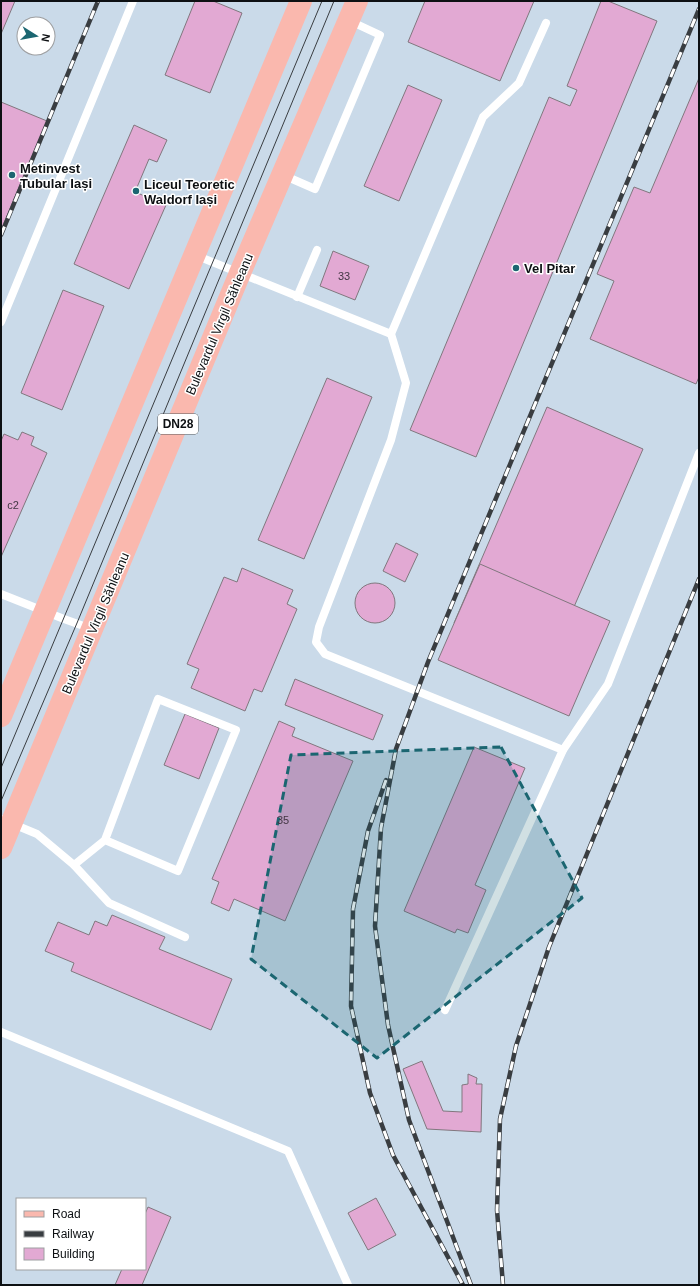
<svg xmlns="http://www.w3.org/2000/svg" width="700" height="1286" font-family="Arial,sans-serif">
	<rect width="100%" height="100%" fill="#dae4ed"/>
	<path fill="#cadae9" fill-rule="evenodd" d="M1,1h698v1284h-698zM24,24h24v24h-24zM17,1199h128v70h-128z"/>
	<g fill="#e2a9d3" stroke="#81777e">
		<polygon points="1,1 15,1 1,34"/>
		<polygon points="195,1 213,1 242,13 210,93 165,75"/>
		<polygon points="425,1 534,1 500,81 408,42"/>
		<polygon points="601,1 608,1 657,21 476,457 410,430 549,97 570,106 577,90 567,86"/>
		<polygon points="699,78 699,377 696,384 590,339 614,281 597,274 634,187 650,193"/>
		<polygon points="408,85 442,100 399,201 364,186"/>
		<polygon points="1,102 47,121 1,230"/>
		<polygon points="134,125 167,140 157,162 149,159 135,192 166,205 129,289 74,264"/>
		<polygon points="333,251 369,266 355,300 320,286"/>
		<polygon points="63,290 104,306 62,410 21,393"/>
		<polygon points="327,378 372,397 304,559 258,540"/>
		<polygon points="547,407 643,449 549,664 454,623"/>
		<polygon points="22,432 34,437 31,445 47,453 1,557 1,441 4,434 18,440"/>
		<polygon points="396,543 418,554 405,582 383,571"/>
		<polygon points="480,564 610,621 569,716 438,660"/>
		<polygon points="242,568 293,590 287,604 297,609 262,692 254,689 245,711 191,688 199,669 187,664 224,577 237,582"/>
		<circle cx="375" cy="603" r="20"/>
		<polygon points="295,679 383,715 373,740 285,705"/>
		<polygon points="185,714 219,728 199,779 164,765"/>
		<polygon points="279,721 295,728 292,736 353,761 285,921 234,899 229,911 211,903 219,882 212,879"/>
		<polygon points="474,747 525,768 475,885 486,890 468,933 457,929 455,933 404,911"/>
		<polygon points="112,915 165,937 159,949 232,979 211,1030 71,971 74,963 45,951 58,922 89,935 95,921 107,926"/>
		<polygon points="422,1061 443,1111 462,1112 462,1085 468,1084 468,1074 477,1078 476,1084 482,1084 481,1132 427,1129 403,1069"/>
		<polygon points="376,1198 396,1235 368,1250 348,1213"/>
		<polygon points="148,1207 171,1217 142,1285 115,1285 122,1269 145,1269 145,1214"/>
	</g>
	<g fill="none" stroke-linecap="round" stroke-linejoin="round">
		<g stroke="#fff" stroke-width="8">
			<polyline points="283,175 315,189 380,35 350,21"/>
			<polyline points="195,255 391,334 483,117 519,83 546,23"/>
			<polyline points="297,297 317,250"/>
			<polyline points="1,322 133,1"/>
			<polyline points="391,334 406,383 391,440 319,627 316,642 325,654 563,750"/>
			<polyline points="1,594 64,619 92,629"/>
			<polyline points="1,819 37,834 74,865 109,903 185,937"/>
			<polyline points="74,865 105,840 158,699 236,730 178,871 105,840"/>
			<polyline points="445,1010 563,750 608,684 699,453"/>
			<polyline points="1,1032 288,1151 348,1285"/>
		</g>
		<g stroke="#fab8ae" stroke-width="22">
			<polyline points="1,716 301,1"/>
			<polyline points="1,848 240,273 357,1"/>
		</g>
		<g stroke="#393d41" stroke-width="1">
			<polyline points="1,768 322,1"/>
			<polyline points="1,801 77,623 334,1"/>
		</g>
		<defs>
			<g id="rail">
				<polyline points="1,235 98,1"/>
				<polyline points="386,780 368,831 353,909 351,1006 370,1093 393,1155 463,1285"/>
				<polyline points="471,1285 409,1120 388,1025 375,926 381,828 396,749 428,662 699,9"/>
				<polyline points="503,1285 497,1210 500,1119 516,1046 549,947 699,579"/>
			</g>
		</defs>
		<use href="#rail" stroke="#393d41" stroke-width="4.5"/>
		<use href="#rail" stroke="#fff" stroke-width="3" stroke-dasharray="9" stroke-linecap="butt"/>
	</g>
	<path fill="#1b6671" fill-opacity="0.2" stroke="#1b6671" stroke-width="3" stroke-dasharray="8 5" stroke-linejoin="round" d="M501,747l81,151 -205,160 -126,-99 40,-204z"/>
	<g fill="#1b6671" stroke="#fff" stroke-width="1.5">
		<circle cx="12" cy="175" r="4"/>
		<circle cx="136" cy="191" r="4"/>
		<circle cx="516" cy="268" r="4"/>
	</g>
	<g text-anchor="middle" stroke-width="3" stroke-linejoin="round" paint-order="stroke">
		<g font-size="11" fill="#423643">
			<text x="344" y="280">33</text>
			<text x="13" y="509">c2</text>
			<text x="283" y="824">35</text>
		</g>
		<rect fill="#fff" stroke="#56585a" stroke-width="1" x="158" y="414" width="40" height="20" rx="3"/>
		<g font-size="12" font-weight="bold" fill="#0d1013">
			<text x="178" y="428">DN28</text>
		</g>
		<g font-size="13" font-weight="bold" fill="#0d1013" stroke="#fff" text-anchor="start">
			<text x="20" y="173">Metinvest<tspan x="20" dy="15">Tubular Iași</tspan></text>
			<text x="144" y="189">Liceul Teoretic<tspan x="144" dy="15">Waldorf Iași</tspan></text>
			<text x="524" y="273">Vel Pitar</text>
		</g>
		<g font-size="13" fill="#0d1013" stroke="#fff">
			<text transform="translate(219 324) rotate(-67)" y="5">Bulevardul Virgil Săhleanu</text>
			<text transform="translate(95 623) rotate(-67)" y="5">Bulevardul Virgil Săhleanu</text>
		</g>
	</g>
	<rect width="700" height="1286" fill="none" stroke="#0d1013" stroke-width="4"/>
	<rect x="16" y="1198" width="130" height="72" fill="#ffffff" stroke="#9e9fa1"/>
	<rect x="24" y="1211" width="20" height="6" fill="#fab8ae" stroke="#9e9fa1"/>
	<text x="52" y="1218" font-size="12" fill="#0d1013">Road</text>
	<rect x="24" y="1231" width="20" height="6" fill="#393d41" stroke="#9e9fa1"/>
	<text x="52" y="1238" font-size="12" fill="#0d1013">Railway</text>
	<rect x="24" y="1248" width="20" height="12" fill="#e2a9d3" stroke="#9e9fa1"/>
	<text x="52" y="1258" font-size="12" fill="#0d1013">Building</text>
	<g transform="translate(36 36) rotate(101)"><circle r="19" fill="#ffffff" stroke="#9e9fa1"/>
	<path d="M0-3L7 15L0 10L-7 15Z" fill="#1b6671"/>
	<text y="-6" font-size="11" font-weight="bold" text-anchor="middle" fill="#0d1013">N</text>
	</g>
</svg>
